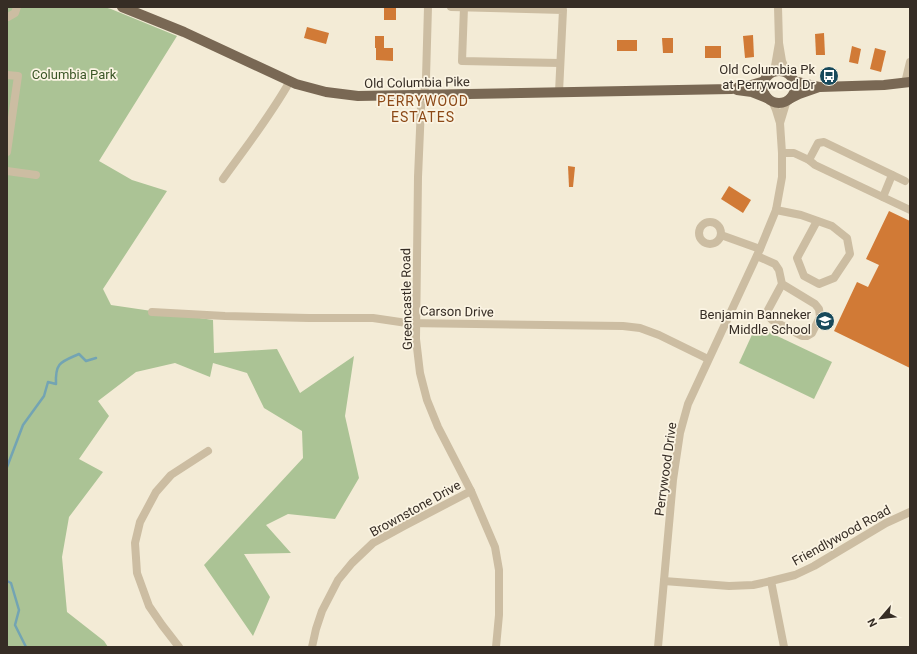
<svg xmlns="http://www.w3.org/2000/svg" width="917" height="654" font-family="Roboto,sans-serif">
	<rect width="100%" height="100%" fill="#f3ebd6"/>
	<g fill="#abc395">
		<polygon points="7,7 104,7 111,9 177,36 99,161 132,180 167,191 103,289 111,305 213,320 214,353 277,349 300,393 354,356 345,416 359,478 335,519 288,514 266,525 291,553 244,554 270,597 253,636 204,565 303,458 302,431 264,408 247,373 213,363 210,377 175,363 136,372 98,401 109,416 79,459 103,472 69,517 62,557 67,612 104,641 108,647 7,647"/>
		<polygon points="756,326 832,362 814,399 739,363"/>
	</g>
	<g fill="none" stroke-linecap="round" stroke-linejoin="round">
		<g stroke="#73a4b3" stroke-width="2.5">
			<path d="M7,467l16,-42 21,-29 4,-14 8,2c-1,-22 5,-22 23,-30l7,7 10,-3"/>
			<polyline points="7,581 11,583 19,610 15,625 26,647"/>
		</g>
	</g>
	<g fill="#d17a36">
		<rect x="384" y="7" width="12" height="13"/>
		<polygon points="307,27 329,33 326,44 304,38"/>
		<polygon points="824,33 825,55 816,55 815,34"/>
		<polygon points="753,35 754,57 745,58 743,36"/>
		<polygon points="375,36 384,36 384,48 393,48 393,61 376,60 376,48 375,48"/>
		<polygon points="662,38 673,38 673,53 663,53"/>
		<rect x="617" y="40" width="20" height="11"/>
		<rect x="705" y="46" width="16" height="12"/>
		<polygon points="852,46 861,49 858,64 849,62"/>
		<polygon points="875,48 886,51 881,72 870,69"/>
		<polygon points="568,166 575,167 573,187 569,187"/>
		<polygon points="729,186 751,200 743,213 721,199"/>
		<polygon points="889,211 910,221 910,368 834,331 857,282 868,287 879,265 866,259"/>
	</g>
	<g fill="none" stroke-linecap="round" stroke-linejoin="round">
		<g stroke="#ccbda2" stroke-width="8">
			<polyline points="428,7 426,78 424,95 421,107 418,177 416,339 420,373 427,400 438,427 471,491 495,547 499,570 499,615 496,647"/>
			<polyline points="451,7 563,10 559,92"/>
			<polyline points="464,7 462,61 560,63"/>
			<polyline points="778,7 779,43"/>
			<polyline points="8,17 15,13 17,7"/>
			<polyline points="774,72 779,43 782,61 787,73"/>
			<polyline points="7,75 18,76 7,152"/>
			<polyline points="905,83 910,62"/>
			<polyline points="772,101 776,110 780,123 787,100"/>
			<polyline points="782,153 794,153 809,160"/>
			<polyline points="7,171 36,175"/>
			<path d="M223,179c23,-32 48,-64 67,-98"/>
			<polyline points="905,181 824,142 818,143 809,160 815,165 910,210"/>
			<polyline points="883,197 892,175"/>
			<polyline points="776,210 801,215 832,226 847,238 850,254 834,278 819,284 804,276 797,258 817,221"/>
			<circle cx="710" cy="233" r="11"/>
			<polyline points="721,235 760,249"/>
			<polyline points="757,256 775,264 779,270 782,284 768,310 770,318 772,320 802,336 807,336 812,333 820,317 819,309 815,304 782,284"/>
			<polyline points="152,312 225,316 309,318 373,318 407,323 623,326 640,328 659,335 708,359"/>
			<polyline points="664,581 729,586 753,585 771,581 795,575 814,566 886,523 910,512"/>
			<polyline points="771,581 784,647"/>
			<polyline points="179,647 162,625 149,606 137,573 135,543 140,522 156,492 171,475 208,451"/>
			<polyline points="312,647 316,629 322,611 338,580 352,563 373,543 404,526 471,491"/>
			<polyline points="658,647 673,480 680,433 688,404 760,249 776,210 782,177 782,153 780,123"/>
		</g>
		<g stroke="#796854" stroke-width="10">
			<polyline points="122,7 184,32 296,84 326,92 358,96 731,89 751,85 765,81"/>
			<circle cx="779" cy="87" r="16"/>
			<polyline points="794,81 820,87 884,85 910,82"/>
			<polyline points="737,90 752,92 767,98"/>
			<polyline points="791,98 799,94 819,87"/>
		</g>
	</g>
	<defs>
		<symbol id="bus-disc" viewBox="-11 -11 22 22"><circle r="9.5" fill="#17495b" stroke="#fbf4e3"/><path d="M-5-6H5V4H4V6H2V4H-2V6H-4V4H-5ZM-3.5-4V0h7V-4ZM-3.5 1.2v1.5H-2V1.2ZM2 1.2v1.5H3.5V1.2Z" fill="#fff"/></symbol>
		<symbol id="school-disc" viewBox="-11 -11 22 22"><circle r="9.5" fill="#17495b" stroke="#fbf4e3"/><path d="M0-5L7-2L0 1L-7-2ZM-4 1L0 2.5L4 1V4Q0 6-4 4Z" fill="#fff"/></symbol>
	</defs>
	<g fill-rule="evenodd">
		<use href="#bus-disc" x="818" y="65" width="22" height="22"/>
		<use href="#school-disc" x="814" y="310" width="22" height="22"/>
	</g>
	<g text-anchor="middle" stroke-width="3.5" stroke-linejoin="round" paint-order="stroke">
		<g font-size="13" fill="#362d25" stroke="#fbf4e3" text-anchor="end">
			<text x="815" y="74">Old Columbia Pk<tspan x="815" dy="15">at Perrywood Dr</tspan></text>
			<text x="811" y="319">Benjamin Banneker<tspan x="811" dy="15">Middle School</tspan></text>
		</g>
		<g font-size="13" fill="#3b5626" stroke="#fbf4e3">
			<text x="74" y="79">Columbia Park</text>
		</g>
		<g font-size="13" fill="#362d25" stroke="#fbf4e3">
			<text transform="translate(417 82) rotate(-1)" y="5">Old Columbia Pike</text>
			<text transform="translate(406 299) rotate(-91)" y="5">Greencastle Road</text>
			<text transform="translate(457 311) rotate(1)" y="5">Carson Drive</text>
			<text transform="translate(665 469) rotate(-82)" y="5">Perrywood Drive</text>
			<text transform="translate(415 508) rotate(-29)" y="5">Brownstone Drive</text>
			<text transform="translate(841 535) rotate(-29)" y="5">Friendlywood Road</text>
		</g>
		<g font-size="14" letter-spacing="1" fill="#8c4917" stroke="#fbf4e3">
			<text x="423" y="106">PERRYWOOD<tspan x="423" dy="16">ESTATES</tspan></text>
		</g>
	</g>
	<rect width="917" height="654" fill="none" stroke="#362d25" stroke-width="16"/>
	<g transform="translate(881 618) rotate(242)" stroke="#fbf4e3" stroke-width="3" paint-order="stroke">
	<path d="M0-3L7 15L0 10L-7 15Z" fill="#362d25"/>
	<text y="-6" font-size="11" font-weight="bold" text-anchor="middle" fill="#362d25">N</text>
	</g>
</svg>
